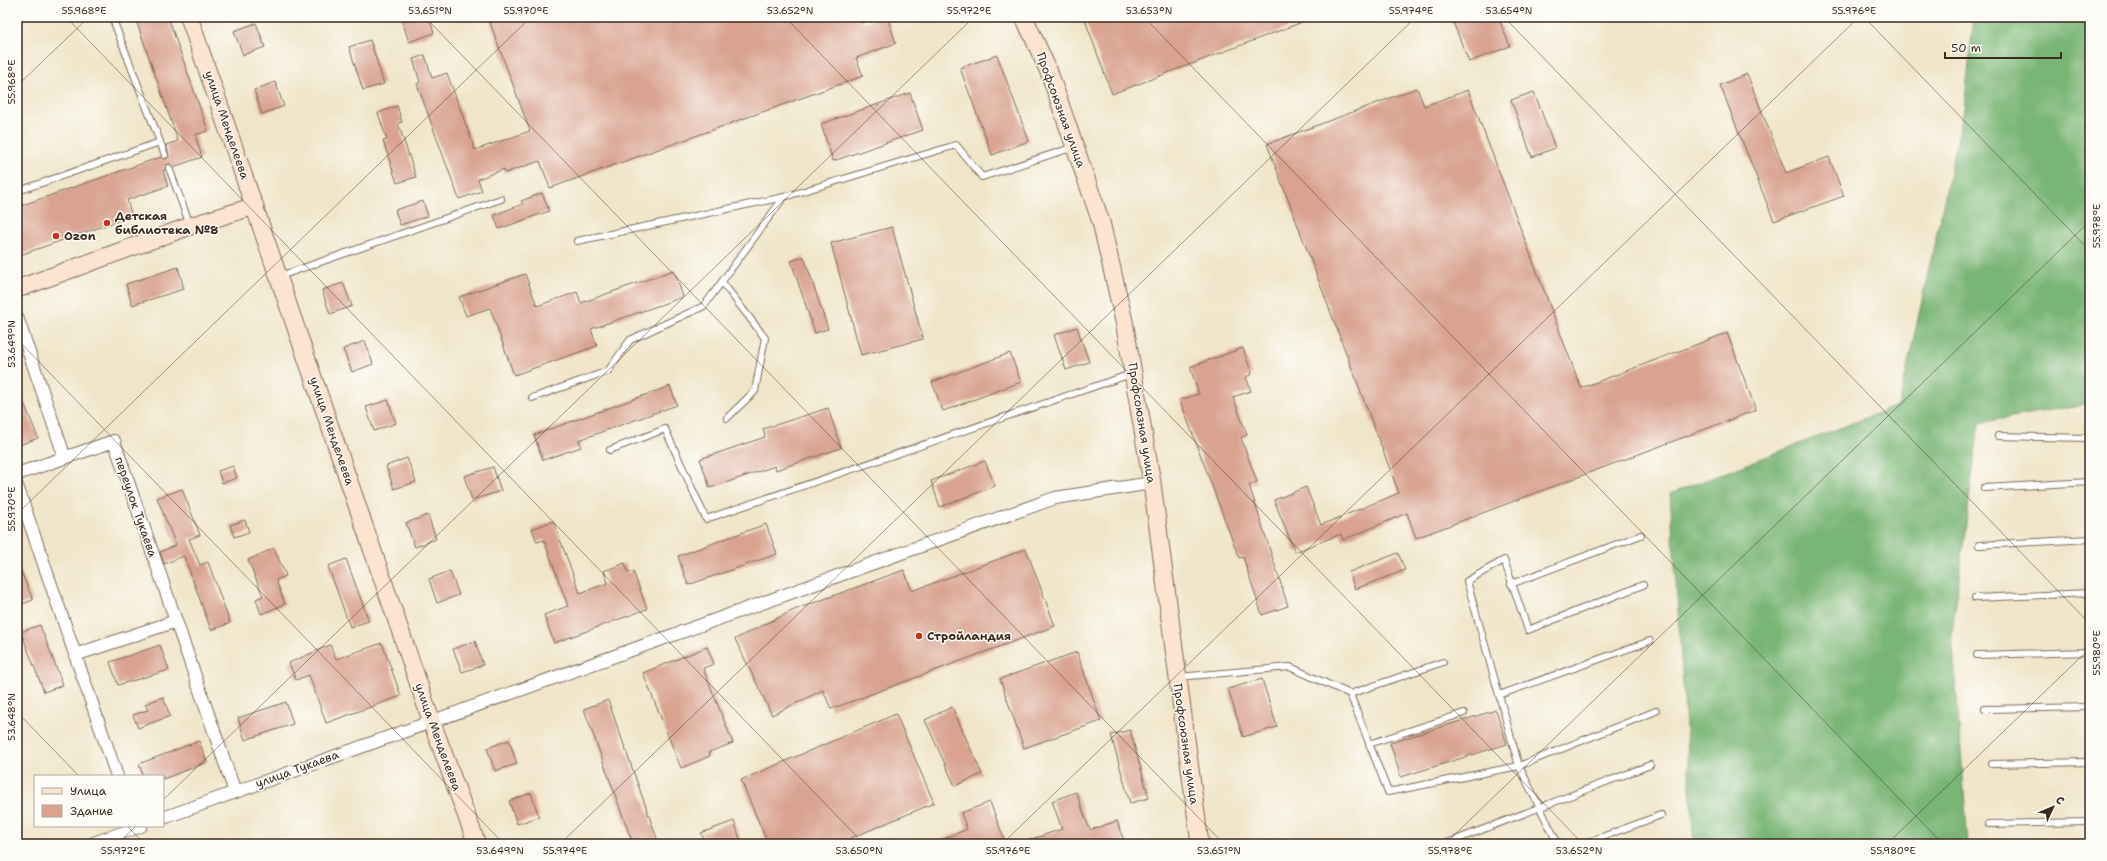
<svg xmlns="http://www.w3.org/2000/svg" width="2107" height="861" font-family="'Shantell Sans',sans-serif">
	<rect width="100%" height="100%" fill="#fdfcf7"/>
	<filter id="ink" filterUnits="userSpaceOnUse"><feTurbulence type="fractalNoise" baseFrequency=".025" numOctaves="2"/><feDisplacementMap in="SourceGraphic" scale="8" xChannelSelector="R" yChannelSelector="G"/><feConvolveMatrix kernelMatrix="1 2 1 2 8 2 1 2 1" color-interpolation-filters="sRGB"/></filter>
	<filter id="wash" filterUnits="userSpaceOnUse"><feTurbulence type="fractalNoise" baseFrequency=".012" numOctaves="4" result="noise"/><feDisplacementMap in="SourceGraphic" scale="16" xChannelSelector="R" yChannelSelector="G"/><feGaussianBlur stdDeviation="0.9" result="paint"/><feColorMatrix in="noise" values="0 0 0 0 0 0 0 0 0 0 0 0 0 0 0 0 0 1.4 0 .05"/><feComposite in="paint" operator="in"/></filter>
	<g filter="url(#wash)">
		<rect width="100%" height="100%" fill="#f0e5c9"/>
		<polygon fill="#79b574" stroke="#5a7049" points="1974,17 2090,17 2090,403 1979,423 1952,633 1968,844 1694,844 1670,494 1899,405 1964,109"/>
		<g id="blocks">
			<g fill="#d9a390">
				<polygon points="135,17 168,17 208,131 195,135 202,157 173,167 170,164 166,165 165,170 163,171 168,186 127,200 132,216 17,256 17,207 161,157 167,159 169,155 166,145 178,141"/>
				<polygon points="401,17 429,17 434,33 409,42"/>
				<polygon points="488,17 860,17 862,23 878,17 887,17 896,43 856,58 863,76 550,188 540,161 505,173 504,169 478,179 482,191 459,199 417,84 420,82 413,59 425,55 432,78 447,73 475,150 530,131"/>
				<polygon points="1084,17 1313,17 1313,18 1112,94"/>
				<polygon points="1451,17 1498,17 1510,46 1469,62"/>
				<polygon points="256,23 265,47 243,55 234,31"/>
				<polygon points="370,40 384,84 363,90 349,47"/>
				<polygon points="997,55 1029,141 992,155 960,68"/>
				<polygon points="1747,74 1786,173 1829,157 1844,196 1774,221 1720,85"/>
				<polygon points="275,82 284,106 262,114 254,90"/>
				<polygon points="1417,88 1424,106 1468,90 1581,388 1727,333 1756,410 1416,538 1407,513 1343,540 1341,534 1295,552 1274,500 1306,487 1321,525 1399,493 1267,144"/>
				<polygon points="1534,92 1555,148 1532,157 1511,100"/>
				<polygon points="910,93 923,130 833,161 821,124"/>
				<polygon points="397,106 402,122 398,123 416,177 397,183 383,141 387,140 378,113"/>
				<polygon points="542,193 549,211 499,229 494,215 523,204 521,201"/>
				<polygon points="423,201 428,216 400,225 395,210"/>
				<polygon points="892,227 923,339 861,355 831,243"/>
				<polygon points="804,257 828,329 815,333 791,261"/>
				<polygon points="178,267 184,289 132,305 126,284"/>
				<polygon points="674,270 683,297 591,329 597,346 514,375 490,308 466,316 459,297 525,274 537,306 577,292 581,303"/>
				<polygon points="343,283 352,306 330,314 322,290"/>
				<polygon points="1077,327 1089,362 1066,370 1054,335"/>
				<polygon points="365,341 373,364 352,372 343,349"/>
				<polygon points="1243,348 1252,374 1246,377 1251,391 1233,397 1247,435 1241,438 1257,482 1249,485 1288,606 1262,615 1243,557 1239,558 1180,400 1199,394 1190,367"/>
				<polygon points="1010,353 1021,382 943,411 932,382"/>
				<polygon points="17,385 38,438 17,446"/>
				<polygon points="670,386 677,405 579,440 581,447 543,460 534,435"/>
				<polygon points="388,400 396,423 374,431 366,407"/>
				<polygon points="828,408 841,448 776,470 775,466 710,488 700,459 765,437 763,429"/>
				<polygon points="407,458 416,482 394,489 386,466"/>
				<polygon points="985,461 995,486 940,507 931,481"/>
				<polygon points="233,466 237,478 222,483 218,471"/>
				<polygon points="493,467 501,491 472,500 464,476"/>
				<polygon points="182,489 200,535 189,539 200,565 208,562 230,623 211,630 184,556 164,564 160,552 176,545 157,498"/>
				<polygon points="428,515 436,539 415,547 406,523"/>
				<polygon points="245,520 249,532 234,537 230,525"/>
				<polygon points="553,521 580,593 608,583 604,571 625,563 628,573 633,571 647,609 554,643 544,615 568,606 544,540 537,542 532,529"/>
				<polygon points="766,524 777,554 688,585 678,556"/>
				<polygon points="274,548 286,576 276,580 285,604 261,614 256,599 263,596 248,560"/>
				<polygon points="1026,549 1055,626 831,709 823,690 772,715 735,639 794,610 904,570 912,591"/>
				<polygon points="1398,553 1405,570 1355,589 1349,572"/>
				<polygon points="346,559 369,621 350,627 328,566"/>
				<polygon points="17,562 33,600 17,606"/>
				<polygon points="450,571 459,595 437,603 429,579"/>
				<polygon points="40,625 63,685 44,692 21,632"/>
				<polygon points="475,641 483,665 462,672 453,649"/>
				<polygon points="382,643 401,696 326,723 309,675 296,680 289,663 330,645 336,659"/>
				<polygon points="160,645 169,670 118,685 110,662"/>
				<polygon points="707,647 714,664 703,668 733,743 709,752 710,756 681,768 643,673"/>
				<polygon points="1077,652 1101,721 1024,748 1000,679"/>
				<polygon points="1262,679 1277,727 1243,737 1228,689"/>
				<polygon points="163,697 170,716 138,728 133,715 148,710 145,704"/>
				<polygon points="608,700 659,844 633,844 584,709"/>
				<polygon points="286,702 293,724 245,740 238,718"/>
				<polygon points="952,707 982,774 955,786 925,720"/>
				<polygon points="1496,710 1507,744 1401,777 1390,743"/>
				<polygon points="896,714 934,803 837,844 768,844 741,780"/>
				<polygon points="1130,730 1149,798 1130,803 1111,735"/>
				<polygon points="509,740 517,764 495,771 487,748"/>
				<polygon points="199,741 207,762 163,779 163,776 143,776 139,764"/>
				<polygon points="1076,792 1090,830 1117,821 1125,844 1024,844 1023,842 1062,829 1052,801"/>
				<polygon points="531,793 539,817 517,824 509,801"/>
				<polygon points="990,802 1006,844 932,844 967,829 961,813"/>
				<polygon points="734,821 742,844 706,844 701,833"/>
			</g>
		</g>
	</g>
	<g filter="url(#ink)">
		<use href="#blocks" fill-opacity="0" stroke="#7a6b5a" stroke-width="1"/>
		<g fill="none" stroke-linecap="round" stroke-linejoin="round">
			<defs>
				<g id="lane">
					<polyline points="112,17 165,155"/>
					<polyline points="169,168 190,225"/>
					<polyline points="17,186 24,189 160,142"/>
					<polyline points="577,241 784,197 956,145 982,177 1074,147"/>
					<polyline points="280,276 501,199"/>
					<polyline points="722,282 765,338 755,391 727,418"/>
					<polyline points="532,398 608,371 630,340 704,306 784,197"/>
					<polyline points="1998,436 2090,438"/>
					<polyline points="610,450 665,429 706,519 1131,374"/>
					<polyline points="1984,488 2090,482"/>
					<polyline points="1979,545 2090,539"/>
					<polyline points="1511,584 1641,535"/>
					<polyline points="1643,585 1528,630 1504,560 1467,581 1519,766 1656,711"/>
					<polyline points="1975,598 2090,593"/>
					<polyline points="1977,655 2090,652"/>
					<polyline points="1178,677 1290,667 1350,694 1388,792 1519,766 1558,844"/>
					<polyline points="1350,694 1443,662"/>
					<polyline points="1499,695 1650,641"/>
					<polyline points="1985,709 2090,707"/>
					<polyline points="1369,744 1464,713"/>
					<polyline points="1992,764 2090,762"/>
					<polyline points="1989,824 2090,822"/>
					<polyline points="1445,844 1650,765"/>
					<polyline points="1583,844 1661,815"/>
				</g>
				<g id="street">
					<polyline points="17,317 65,458"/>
					<polyline points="17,474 114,441 235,792"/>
					<polyline points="17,486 117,776"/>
					<polyline points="75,655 176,621"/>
					<polyline points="163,818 1055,498 1152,483"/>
					<polyline points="91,844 141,826"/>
				</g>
				<g id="secondary">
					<polyline points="189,17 431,720 477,844"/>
					<polyline points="1024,17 1049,72 1101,222 1124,321 1152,483 1200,844"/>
					<polyline points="17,289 190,226 255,206"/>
				</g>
			</defs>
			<use href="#lane" stroke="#7a6b5a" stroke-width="8"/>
			<use href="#street" stroke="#7a6b5a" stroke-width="14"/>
			<use href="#secondary" stroke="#7a6b5a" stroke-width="19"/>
			<use href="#lane" stroke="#fff" stroke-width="6"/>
			<use href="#street" stroke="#fff" stroke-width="12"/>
			<use href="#secondary" stroke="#fde4d1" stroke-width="17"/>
		</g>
	</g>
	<path fill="none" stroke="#3b2a1e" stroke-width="1" stroke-opacity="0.45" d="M66,17l798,827M425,17l799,827M785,17l798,827M1144,17l799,827M1504,17l586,607M1864,17l226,234M17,86l72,-69M17,339l487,505M17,514l514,-497M17,712l62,64M163,800l811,-783M127,826l18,18M117,844l19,-18M560,844l856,-827M1002,844l857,-827M1445,844l645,-623M1887,844l203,-196"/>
	<g fill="#c8321e" stroke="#fdfcf7" stroke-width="1.5">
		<circle cx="107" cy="223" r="4"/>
		<circle cx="56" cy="236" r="4"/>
		<circle cx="919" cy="636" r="4"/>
	</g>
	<g text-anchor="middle" stroke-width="3" stroke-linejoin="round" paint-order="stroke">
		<g font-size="12" fill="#3b2a1e" stroke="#fdfcf7">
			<text transform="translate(1061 110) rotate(70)" y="4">Профсоюзная улица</text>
			<text transform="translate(227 125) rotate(71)" y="4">улица Менделеева</text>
			<text transform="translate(1142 423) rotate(81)" y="4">Профсоюзная улица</text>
			<text transform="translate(332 431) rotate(71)" y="4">улица Менделеева</text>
			<text transform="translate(136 507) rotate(71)" y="4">переулок Тукаева</text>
			<text transform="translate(438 737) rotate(70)" y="4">улица Менделеева</text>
			<text transform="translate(1186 744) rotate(82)" y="4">Профсоюзная улица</text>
			<text transform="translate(297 769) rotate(-20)" y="4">улица Тукаева</text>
		</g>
		<g font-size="12" font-weight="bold" fill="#3b2a1e" stroke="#fdfcf7" text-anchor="start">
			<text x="115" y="220">Детская<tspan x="115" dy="14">библиотека №8</tspan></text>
			<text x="64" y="240">Ozon</text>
			<text x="927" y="640">Стройландия</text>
		</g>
	</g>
	<rect width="2107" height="861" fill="none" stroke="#fdfcf7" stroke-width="44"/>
	<rect x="34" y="775" width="130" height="52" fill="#fdfcf7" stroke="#afa8a0"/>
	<rect x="42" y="788" width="20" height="6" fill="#fde4d1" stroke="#afa8a0"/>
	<text x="70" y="795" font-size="12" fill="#3b2a1e">Улица</text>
	<rect x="42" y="805" width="20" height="12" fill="#d9a390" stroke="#afa8a0"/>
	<text x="70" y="815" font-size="12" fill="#3b2a1e">Здание</text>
	<g transform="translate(2053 807) rotate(46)" stroke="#fdfcf7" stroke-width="3" paint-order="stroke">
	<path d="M0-3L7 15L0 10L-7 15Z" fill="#3b2a1e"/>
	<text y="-6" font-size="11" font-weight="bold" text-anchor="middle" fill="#3b2a1e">С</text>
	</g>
	<path d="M1945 52v6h116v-6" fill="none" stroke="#3b2a1e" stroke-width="2"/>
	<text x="1951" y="52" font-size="12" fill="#3b2a1e" stroke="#fdfcf7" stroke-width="3" paint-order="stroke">50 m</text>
	<rect x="22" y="22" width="2063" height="817" fill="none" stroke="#3b2a1e" stroke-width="1.5"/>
	<g font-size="10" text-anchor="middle" fill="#3b2a1e">
		<text x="84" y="14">55.968°E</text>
		<text x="430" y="14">53.651°N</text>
		<text x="526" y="14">55.970°E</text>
		<text x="790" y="14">53.652°N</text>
		<text x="969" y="14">55.972°E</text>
		<text x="1149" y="14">53.653°N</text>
		<text x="1411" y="14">55.974°E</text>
		<text x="1509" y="14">53.654°N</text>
		<text x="1854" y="14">55.976°E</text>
		<text transform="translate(11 82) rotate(-90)" y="4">55.968°E</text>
		<text transform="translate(2096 226) rotate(-90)" y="4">55.978°E</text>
		<text transform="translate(11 344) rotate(-90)" y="4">53.649°N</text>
		<text transform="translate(11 509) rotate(-90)" y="4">55.970°E</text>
		<text transform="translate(2096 653) rotate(-90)" y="4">55.980°E</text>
		<text transform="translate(11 717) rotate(-90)" y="4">53.648°N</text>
		<text x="123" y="854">55.972°E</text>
		<text x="500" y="854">53.649°N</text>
		<text x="565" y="854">55.974°E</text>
		<text x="859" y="854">53.650°N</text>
		<text x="1008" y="854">55.976°E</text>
		<text x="1219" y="854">53.651°N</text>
		<text x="1450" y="854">55.978°E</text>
		<text x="1579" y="854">53.652°N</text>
		<text x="1893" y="854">55.980°E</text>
	</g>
</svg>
